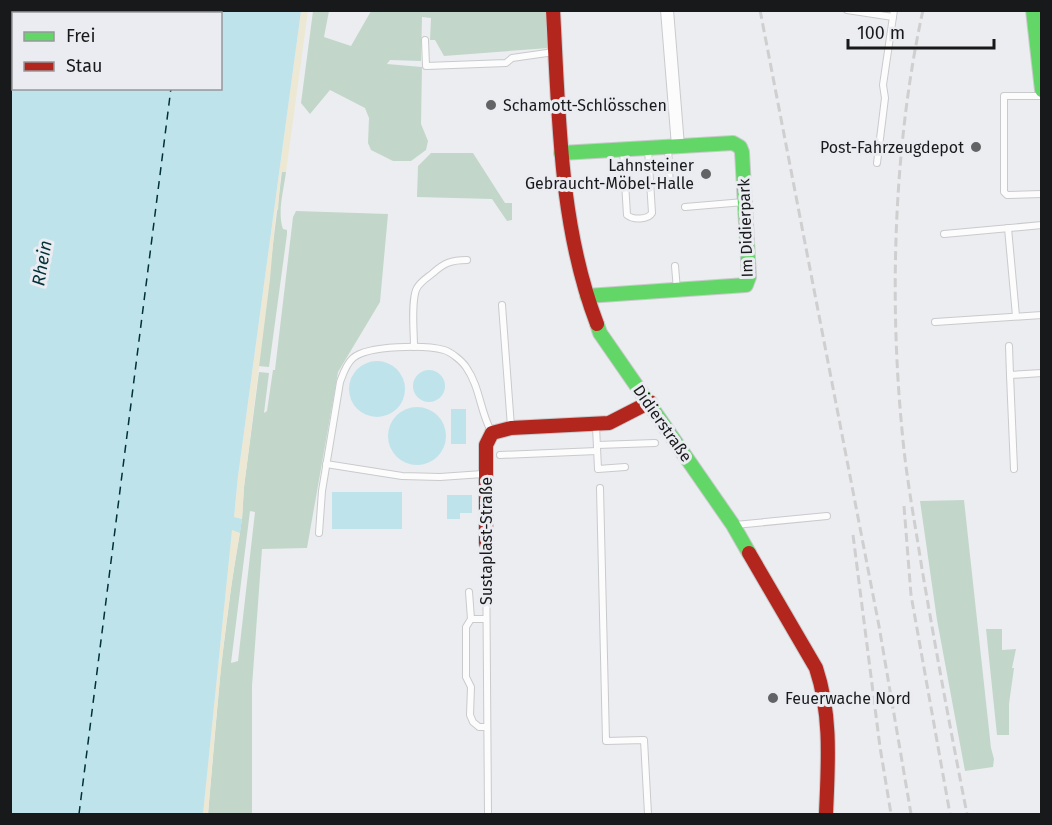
<svg xmlns="http://www.w3.org/2000/svg" width="1052" height="825" font-family="'Fira Sans',sans-serif">
	<rect width="100%" height="100%" fill="#ecedf0"/>
	<g fill="#c2d7ca" fill-rule="evenodd">
		<polygon points="313,11 329,11 324,37 351,46 371,11 547,11 549,48 444,56 435,40 430,40 431,18 422,17 421,61 390,60 387,64 422,67 421,124 428,141 426,150 411,161 393,161 371,150 368,143 369,118 365,108 330,90 310,114 301,103"/>
		<polygon points="431,153 473,153 505,203 512,203 512,220 507,221 492,199 417,197 418,166"/>
		<path d="M282,171l4,1c-2,17 -9,40 -3,57l4,1v4l-18,133 -11,-1z"/>
		<path d="M296,211l92,3 -8,88 -42,70 -31,176 -45,1 -10,137v128h-44l13,-148 11,-85 10,-62 2,-32 15,-115 10,1 -5,40 3,-2 6,-41h2l18,-153zM250,511l5,1 -17,149 -7,2z"/>
		<polygon points="964,500 991,748 994,759 993,767 965,771 937,620 920,501"/>
		<polygon points="986,629 1002,629 1002,650 1016,649 1012,668 1014,668 1009,704 1009,735 997,735"/>
	</g>
	<g fill="#ede8d4">
		<polygon points="301,11 308,11 286,172 281,172 278,210 276,210 270,279 244,487 242,519 234,517 238,476"/>
		<path d="M232,529l8,4c-17,93 -24,187 -32,281h-5z"/>
	</g>
	<g fill="#bee3eb" fill-rule="evenodd">
		<path d="M10,11h291l-63,465 -4,41 8,2 -2,14 -8,-3 -29,284h-192zM14,14h206v74h-206z"/>
		<circle cx="377" cy="389" r="28"/>
		<circle cx="429" cy="386" r="16"/>
		<circle cx="417" cy="436" r="29"/>
		<rect x="451" y="409" width="15" height="35"/>
		<rect x="332" y="492" width="70" height="37"/>
		<polygon points="447,495 472,495 472,513 460,513 460,519 447,519"/>
	</g>
	<g fill="none" stroke-linecap="round" stroke-linejoin="round">
		<g stroke="#003038" stroke-width="1.5" stroke-dasharray="8 6" stroke-linecap="butt">
			<polyline points="180,14 180,10"/>
			<polyline points="79,814 171,88"/>
		</g>
		<defs>
			<g id="lane">
				<polyline points="847,10 893,17"/>
				<polyline points="425,40 426,66 506,63 512,58 554,52"/>
				<polyline points="1042,96 1004,96 1004,192 1007,195 1042,194"/>
				<polyline points="668,147 670,187"/>
				<path d="M623,150l4,65c6,5 21,5 25,-2l-4,-64"/>
				<polyline points="877,163 885,98 883,85 894,10"/>
				<polyline points="685,207 744,202"/>
				<polyline points="1008,228 1016,316"/>
				<polyline points="944,234 1042,225"/>
				<polyline points="675,266 677,290"/>
				<polyline points="502,305 511,427"/>
				<polyline points="935,322 1042,315"/>
				<polyline points="1009,346 1010,375 1042,373"/>
				<path d="M414,347c0,-16 -3,-43 2,-57 3,-8 11,-12 17,-17 11,-10 18,-13 34,-13"/>
				<polyline points="1010,375 1014,469"/>
				<polyline points="596,426 598,469 625,467"/>
				<polyline points="597,445 655,443"/>
				<polyline points="500,455 597,451"/>
				<polyline points="326,464 402,476 440,477 483,474"/>
				<polyline points="600,488 606,741 644,740 648,814"/>
				<polyline points="735,525 827,516"/>
				<path d="M319,533l3,-42 18,-109c3,-8 6,-18 13,-24 15,-13 73,-13 91,-8 7,2 18,11 22,17 14,20 14,44 25,64"/>
				<polyline points="486,543 488,814"/>
				<polyline points="469,592 471,619 486,619"/>
				<polyline points="471,619 466,627 466,677 471,687 470,715 473,722 479,727 487,727"/>
			</g>
			<polyline id="street" points="667,10 678,146"/>
			<g id="fast">
				<polyline points="1033,10 1042,90"/>
				<polyline points="561,153 733,143 740,147 742,152 749,277 746,285 587,296"/>
				<polyline points="597,324 600,333 733,525 749,553"/>
			</g>
			<g id="jam">
				<path d="M553,10c6,105 6,215 44,314"/>
				<polyline points="486,543 486,445 492,433 511,428 609,423 650,402"/>
				<path d="M749,553l67,115c16,48 12,96 10,146"/>
			</g>
		</defs>
		<use href="#lane" stroke="#c9cacc" stroke-width="8"/>
		<use href="#street" stroke="#c9cacc" stroke-width="14"/>
		<use href="#fast" stroke="#c9cacc" stroke-width="16"/>
		<use href="#jam" stroke="#c9cacc" stroke-width="16"/>
		<use href="#lane" stroke="#fcfcfd" stroke-width="6"/>
		<use href="#street" stroke="#fcfcfd" stroke-width="12"/>
		<use href="#fast" stroke="#63d668" stroke-width="14"/>
		<use href="#jam" stroke="#b3261e" stroke-width="14"/>
		<g stroke="#cfcfd0" stroke-width="3" stroke-dasharray="9 4.5" stroke-linecap="butt">
			<polyline points="760,10 879,626 911,814"/>
			<path d="M923,10c-29,132 -34,286 -21,420 4,47 13,93 20,139 14,82 29,164 45,245"/>
			<polyline points="904,506 911,595 950,814"/>
			<polyline points="853,535 880,747 891,814"/>
		</g>
	</g>
	<g fill="#626365" stroke="#ebecf1" stroke-width="2">
		<circle cx="491" cy="105" r="6"/>
		<circle cx="976" cy="147" r="6"/>
		<circle cx="706" cy="174" r="6"/>
		<circle cx="773" cy="698" r="6"/>
	</g>
	<g text-anchor="middle" stroke-width="6" stroke-linejoin="round" paint-order="stroke">
		<g font-size="16" fill="#18191a" stroke="#ebecf1" text-anchor="start">
			<text x="503" y="111">Schamott-Schlösschen</text>
			<text x="964" y="153" text-anchor="end">Post-Fahrzeugdepot</text>
			<text x="694" y="171" text-anchor="end">Lahnsteiner<tspan x="694" dy="18">Gebraucht-Möbel-Halle</tspan></text>
			<text x="785" y="704">Feuerwache Nord</text>
		</g>
		<g font-size="16" fill="#18191a" stroke="#ebecf1">
			<text transform="translate(745 228) rotate(-92)" y="6">Im Didierpark</text>
			<text transform="translate(663 423) rotate(55)" y="6">Didierstraße</text>
			<text transform="translate(486 541) rotate(-90)" y="6">Sustaplast-Straße</text>
		</g>
		<g font-size="18" font-style="italic" fill="#003038" stroke="#ebecf1">
			<text transform="translate(42 263) rotate(-80)" y="6">Rhein</text>
		</g>
	</g>
	<rect width="1052" height="825" fill="none" stroke="#18191a" stroke-width="24"/>
	<rect x="12" y="12" width="210" height="78" fill="#ebecf1" stroke="#97989b" stroke-width="1.5"/>
	<rect x="24" y="32" width="30" height="9" fill="#63d668" stroke="#97989b" stroke-width="1.5"/>
	<text x="66" y="42" font-size="18" fill="#18191a">Frei</text>
	<rect x="24" y="62" width="30" height="9" fill="#b3261e" stroke="#97989b" stroke-width="1.5"/>
	<text x="66" y="72" font-size="18" fill="#18191a">Stau</text>
	<path d="M848 39v9h146v-9" fill="none" stroke="#18191a" stroke-width="3"/>
	<text x="857" y="39" font-size="18" fill="#18191a" stroke="#ebecf1" stroke-width="4.5" paint-order="stroke">100 m</text>
</svg>
